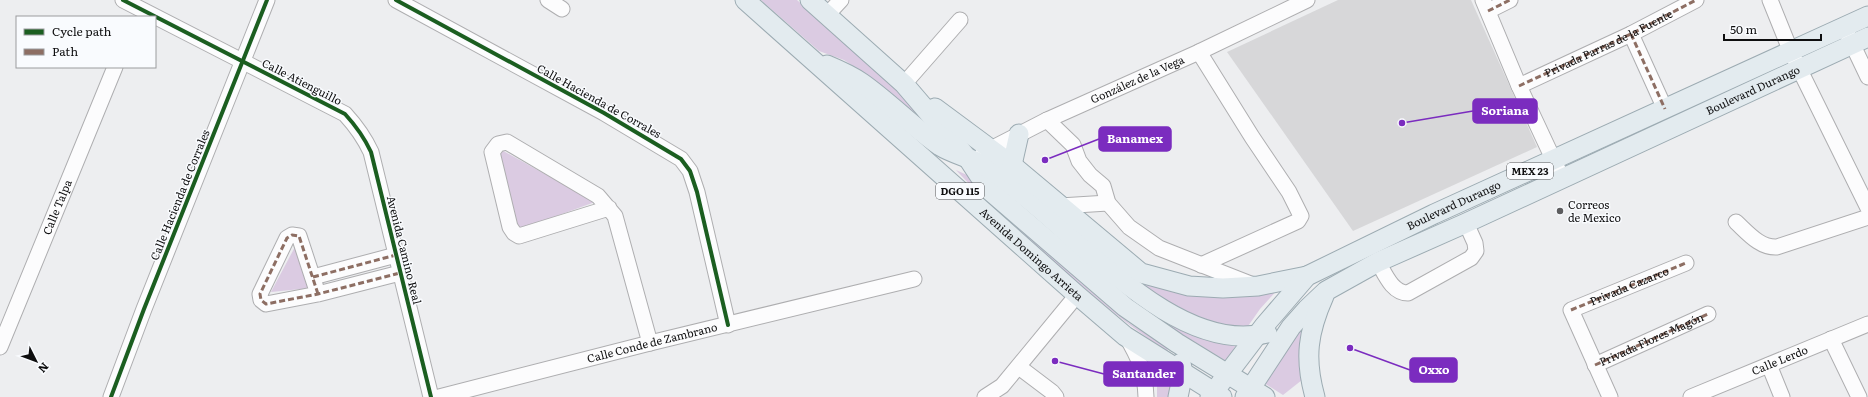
<svg xmlns="http://www.w3.org/2000/svg" width="1868" height="397" font-family="Literata,serif">
	<rect width="100%" height="100%" fill="#edeef0"/>
	<g fill="#dbcbe2">
		<polygon points="761,0 797,0 897,88 931,132 862,72 844,60 819,51"/>
		<polygon points="498,148 595,202 515,231"/>
		<path d="M956,170l11,5 43,46 98,85 21,17 38,24 1,4c-40,-24 -74,-55 -109,-85 -35,-31 -71,-61 -103,-96z"/>
		<polygon points="1029,208 1134,299 1238,342 1226,361 1147,313"/>
		<polygon points="297,243 311,288 271,292"/>
		<polygon points="1102,250 1149,279 1280,287 1260,309 1246,329 1202,320 1139,286"/>
		<polygon points="1306,322 1302,380 1283,395 1264,383"/>
		<polygon points="1157,364 1177,377 1171,397 1157,397"/>
	</g>
	<polygon fill="#d7d7d9" points="1338,0 1471,0 1537,147 1353,231 1227,52"/>
	<g fill="none" stroke-linecap="round" stroke-linejoin="round">
		<defs>
			<g id="minor">
				<path d="M123,0l222,114c11,12 19,23 26,38l60,245"/>
				<polyline points="396,0 604,113 681,159 690,171 697,192 728,325"/>
				<polyline points="548,0 562,9"/>
				<polyline points="1483,0 1519,86 1562,178"/>
				<polyline points="1770,0 1791,52 1868,208"/>
				<polyline points="1488,11 1510,0"/>
				<polyline points="827,15 841,0"/>
				<polyline points="1631,34 1665,109"/>
				<polyline points="1848,35 1868,77"/>
				<polyline points="1199,52 1252,137 1289,192 1301,216 1298,221 1201,265"/>
				<polyline points="904,84 960,20"/>
				<path id="s1" d="M1519,86l112,-52 65,-34"/>
				<polyline points="1047,120 1073,145 1079,161 1090,175 1103,186 1108,203 1129,227 1159,248 1253,285"/>
				<path id="s2" d="M983,153l64,-33 152,-68 108,-52"/>
				<polyline points="1060,206 1108,203"/>
				<polyline points="609,208 519,236 514,233 510,227 492,152 498,144 507,142 598,196 615,216 650,343"/>
				<path d="M1736,222c12,11 24,26 41,25l91,-30"/>
				<path d="M1378,262c7,12 14,31 30,31l63,-35 5,-7 -1,-8 -9,-20"/>
				<polyline points="313,277 396,255"/>
				<polyline points="318,294 299,236 292,235 287,238 260,294 261,300 266,304 318,294 400,273"/>
				<path d="M1126,336c13,22 19,35 20,61"/>
				<polyline points="1831,339 1859,397"/>
				<path id="s3" d="M0,347l115,-280"/>
				<polyline points="1595,365 1708,314"/>
				<polyline points="1769,365 1782,397"/>
				<polyline points="1019,367 1052,392 1056,397"/>
				<polyline points="111,397 144,309 267,0"/>
				<path id="s4" d="M439,397l211,-54 264,-64"/>
				<polyline points="985,397 1002,386 1077,295"/>
				<polyline points="1610,397 1571,310 1686,263"/>
				<path id="s5" d="M1691,397l177,-73"/>
			</g>
			<g id="major">
				<path id="s6" d="M745,0l332,295 48,41 97,61"/>
				<polyline points="810,0 904,84 969,160 988,189 1017,214 1125,307 1177,343 1265,397"/>
				<path d="M827,65c12,5 24,10 35,18 27,19 51,44 78,63 13,8 28,11 41,18 15,8 29,20 42,31 62,48 156,161 244,138"/>
				<polyline points="935,108 1012,165 1141,273 1189,286 1223,288 1258,286 1307,276"/>
				<polyline points="1012,175 1012,165 1019,134"/>
				<polyline points="1178,397 1183,373 1181,363"/>
				<path id="s7" d="M1210,397l54,-71 43,-50 127,-62 434,-198"/>
				<path id="s8" d="M1245,397l46,-70 16,-18 19,-18 52,-29 88,-39 402,-186"/>
				<path d="M1315,397c-11,-39 -7,-65 9,-101"/>
			</g>
		</defs>
		<use href="#minor" stroke="#aeaeb0" stroke-width="17"/>
		<use href="#major" stroke="#9cabb2" stroke-width="21"/>
		<use href="#minor" stroke="#fcfcfd" stroke-width="15"/>
		<use href="#major" stroke="#e3ebef" stroke-width="19"/>
		<g stroke="#8d6e63" stroke-width="3" stroke-dasharray="6 3" stroke-linecap="butt">
			<polyline points="1488,11 1510,0"/>
			<polyline points="1631,34 1665,109"/>
			<polyline points="1519,86 1631,34 1696,0"/>
			<polyline points="313,277 396,255"/>
			<polyline points="318,294 299,236 292,235 287,238 260,294 261,300 266,304 318,294 400,273"/>
			<path id="s9" d="M1571,310l115,-47"/>
			<path id="s10" d="M1595,365l113,-51"/>
		</g>
		<defs>
			<g id="cycleway">
				<path d="M123,0l222,114c11,12 19,23 26,38l60,245"/>
				<polyline points="396,0 604,113 681,159 690,171 697,192 728,325"/>
				<polyline points="111,397 144,309 267,0"/>
			</g>
		</defs>
		<use href="#cycleway" stroke="#f9fbfe" stroke-width="6"/>
		<use href="#cycleway" stroke="#1b5e20" stroke-width="4"/>
	</g>
	<circle fill="#5c5c5e" stroke="#f9fbfe" stroke-width="1.5" cx="1560" cy="211" r="4"/>
	<g text-anchor="middle" stroke-width="3" stroke-linejoin="round" paint-order="stroke">
		<g fill="#f9fbfe" stroke="#545557" stroke-width="1">
			<rect x="1507" y="163" width="46" height="16" rx="3"/>
			<rect x="936" y="183" width="48" height="16" rx="3"/>
		</g>
		<g font-size="10" font-weight="bold" fill="#0e0e0f">
			<text x="1530" y="175">MEX 23</text>
			<text x="960" y="195">DGO 115</text>
		</g>
		<g font-size="11" fill="#0e0e0f" stroke="#f9fbfe">
			<text dy="4" stroke="none"><textPath href="#s1" startOffset="99">Privada Parras de la Fuente</textPath></text>
			<text dy="4" stroke="none"><textPath href="#s2" startOffset="171">González de la Vega</textPath></text>
			<text transform="translate(302 82) rotate(27)" y="4">Calle Atienguillo</text>
			<text dy="4" stroke="none"><textPath href="#s8" startOffset="606">Boulevard Durango</textPath></text>
			<text transform="translate(599 101) rotate(29)" y="4">Calle Hacienda de Corrales</text>
			<text transform="translate(180 195) rotate(-68)" y="4">Calle Hacienda de Corrales</text>
			<text dy="4" stroke="none"><textPath href="#s7" startOffset="318">Boulevard Durango</textPath></text>
			<text dy="4" stroke="none"><textPath href="#s3" startOffset="151">Calle Talpa</textPath></text>
			<text transform="translate(404 250) rotate(76)" y="4">Avenida Camino Real</text>
			<text dy="4" stroke="none"><textPath href="#s6" startOffset="383">Avenida Domingo Arrieta</textPath></text>
			<text dy="4" stroke="none"><textPath href="#s9" startOffset="63">Privada Cazarco</textPath></text>
			<text dy="4" stroke="none"><textPath href="#s10" startOffset="62">Privada Flores Magón</textPath></text>
			<text dy="4" stroke="none"><textPath href="#s4" startOffset="220">Calle Conde de Zambrano</textPath></text>
			<text dy="4" stroke="none"><textPath href="#s5" startOffset="96">Calle Lerdo</textPath></text>
		</g>
		<g font-size="11" fill="#0e0e0f" stroke="#f9fbfe" text-anchor="start">
			<text x="1568" y="209">Correos<tspan x="1568" dy="13">de Mexico</tspan></text>
		</g>
	</g>
	<path fill="none" stroke="#7b2cbf" stroke-width="1.5" d="M1402 123L1473 111M1045 160L1099 139M1350 348L1410 370M1055 361L1104 374"/>
	<g fill="#7b2cbf" stroke="#f9fbfe" stroke-width="1.5">
		<circle cx="1402" cy="123" r="4"/>
		<circle cx="1045" cy="160" r="4"/>
		<circle cx="1350" cy="348" r="4"/>
		<circle cx="1055" cy="361" r="4"/>
	</g>
	<g fill="#7b2cbf" stroke="#7b2cbf" stroke-width="1.5">
		<rect x="1473" y="99" width="64" height="24" rx="4"/>
		<rect x="1099" y="127" width="72" height="24" rx="4"/>
		<rect x="1410" y="358" width="47" height="24" rx="4"/>
		<rect x="1104" y="362" width="79" height="24" rx="4"/>
	</g>
	<g font-size="12" text-anchor="middle" font-weight="bold" fill="#fff">
		<text x="1505" y="115">Soriana</text>
		<text x="1135" y="143">Banamex</text>
		<text x="1434" y="374">Oxxo</text>
		<text x="1144" y="378">Santander</text>
	</g>
	<rect x="16" y="16" width="140" height="52" fill="#f9fbfe" stroke="#9b9c9e"/>
	<rect x="24" y="29" width="20" height="6" fill="#1b5e20" stroke="#9b9c9e"/>
	<text x="52" y="36" font-size="12" fill="#0e0e0f">Cycle path</text>
	<rect x="24" y="49" width="20" height="6" fill="#8d6e63" stroke="#9b9c9e"/>
	<text x="52" y="56" font-size="12" fill="#0e0e0f">Path</text>
	<g transform="translate(36 361) rotate(132)" stroke="#f9fbfe" stroke-width="3" paint-order="stroke">
	<path d="M0-3L7 15L0 10L-7 15Z" fill="#0e0e0f"/>
	<text y="-6" font-size="11" font-weight="bold" text-anchor="middle" fill="#0e0e0f">N</text>
	</g>
	<path d="M1724 34v6h97v-6" fill="none" stroke="#0e0e0f" stroke-width="2"/>
	<text x="1730" y="34" font-size="12" fill="#0e0e0f" stroke="#f9fbfe" stroke-width="3" paint-order="stroke">50 m</text>
</svg>
